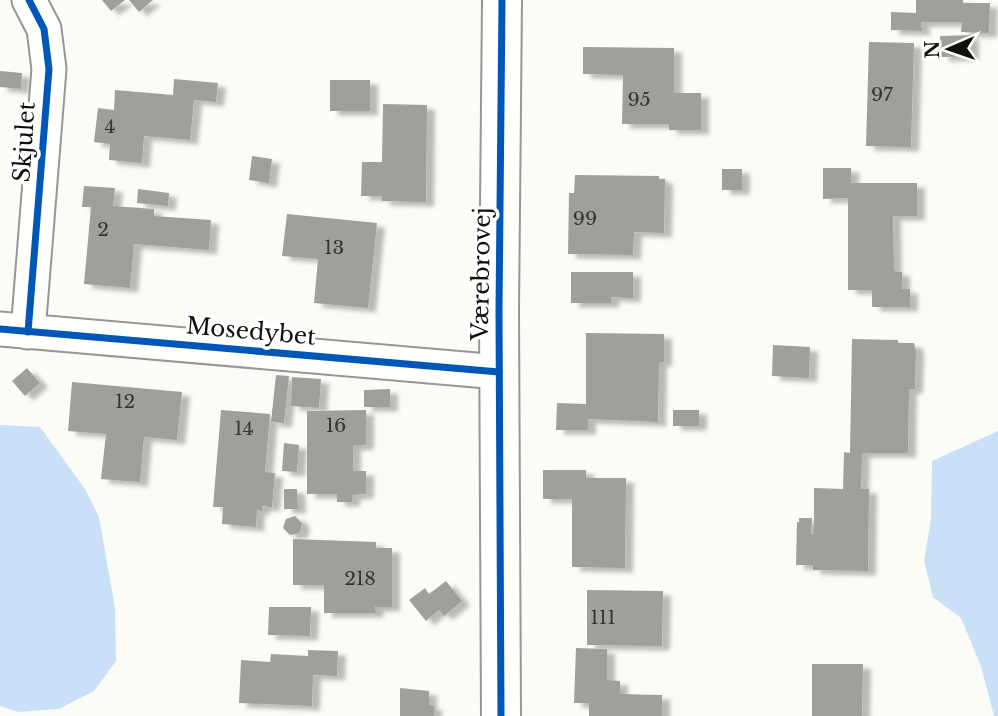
<svg xmlns="http://www.w3.org/2000/svg" width="998" height="716" font-family="'Libre Baskerville',serif">
	<defs>
		<filter id="shadow"><feDropShadow dx="8" dy="4.5" stdDeviation="2" flood-color="#0004"/></filter>
	</defs>
	<rect width="100%" height="100%" fill="#fcfcf7"/>
	<g fill="#cadff8">
		<polygon points="0,425 40,427 85,489 99,517 115,608 116,661 94,691 59,709 18,712 0,706"/>
		<polygon points="998,431 998,716 994,716 981,666 961,618 933,597 924,561 931,518 932,461"/>
	</g>
	<g fill="#a09f9c" filter="url(#shadow)">
		<polygon points="102,0 125,0 111,11"/>
		<polygon points="129,0 153,0 139,12"/>
		<polygon points="916,0 963,0 963,3 990,3 989,33 961,32 962,22 921,22 922,31 891,30 891,12 916,13"/>
		<polygon points="971,35 971,56 941,57 940,36"/>
		<polygon points="869,42 914,43 911,147 866,146"/>
		<polygon points="583,47 674,48 674,93 701,93 701,130 669,130 669,124 622,124 623,75 583,74"/>
		<polygon points="0,71 22,73 21,89 0,87"/>
		<polygon points="174,79 218,83 216,102 194,100 190,140 144,136 142,163 109,160 110,144 94,142 98,108 114,110 115,90 173,95"/>
		<rect x="330" y="80" width="40" height="31"/>
		<polygon points="383,104 427,105 426,202 382,201 382,196 361,196 362,162 382,162"/>
		<polygon points="252,156 272,159 269,183 249,180"/>
		<polygon points="823,168 851,168 851,183 917,183 917,216 893,216 894,271 902,272 902,289 910,289 910,307 872,307 872,290 848,290 848,198 823,199"/>
		<rect x="722" y="169" width="20" height="21"/>
		<polygon points="575,175 659,176 659,179 665,179 664,233 634,232 633,255 568,254 569,193 574,193"/>
		<polygon points="84,186 115,188 113,206 154,209 154,216 211,220 209,250 134,244 130,288 84,284 91,207 82,207"/>
		<polygon points="138,189 169,193 168,206 137,203"/>
		<polygon points="287,214 377,223 368,308 314,303 318,259 282,256"/>
		<polygon points="571,272 633,272 633,298 611,297 611,303 571,303"/>
		<polygon points="586,333 664,334 664,362 659,362 658,422 588,419 588,430 556,430 557,403 586,404"/>
		<polygon points="852,339 898,340 898,343 914,343 916,351 915,389 909,389 908,453 862,453 861,489 869,489 868,571 813,570 813,565 796,565 797,522 799,522 799,518 812,518 811,534 814,534 814,488 843,489 844,452 850,453"/>
		<polygon points="773,345 810,347 809,378 772,376"/>
		<polygon points="27,368 40,383 25,396 12,381"/>
		<polygon points="276,375 289,376 284,423 271,422"/>
		<polygon points="292,377 321,379 319,408 291,406"/>
		<polygon points="72,382 182,392 177,440 144,437 140,482 101,479 106,434 68,431"/>
		<polygon points="390,389 390,407 364,407 364,390"/>
		<polygon points="221,410 270,414 265,472 275,473 272,507 262,506 262,511 257,510 256,527 222,524 223,507 213,507"/>
		<polygon points="366,410 366,445 353,446 353,471 366,471 366,494 352,495 352,502 337,502 337,494 307,494 307,411"/>
		<rect x="673" y="410" width="26" height="16"/>
		<polygon points="284,443 299,445 297,472 282,471"/>
		<polygon points="543,470 586,470 586,478 626,478 625,568 572,567 572,499 543,499"/>
		<polygon points="284,489 297,489 298,509 284,509"/>
		<polygon points="295,516 302,523 300,533 290,535 283,528 286,519"/>
		<polygon points="293,539 376,542 376,548 392,548 392,607 375,607 376,613 324,613 324,585 293,585"/>
		<polygon points="446,581 462,601 444,616 439,610 426,621 409,600 425,588 429,594"/>
		<polygon points="587,590 663,591 662,646 587,645"/>
		<polygon points="269,607 311,607 310,636 268,635"/>
		<polygon points="576,648 607,649 607,680 620,681 620,694 662,695 662,716 589,716 589,703 574,703"/>
		<polygon points="308,650 338,651 337,676 313,675 312,706 239,703 241,660 270,662 271,654 308,656"/>
		<polygon points="812,664 863,664 862,716 812,716"/>
		<polygon points="400,688 429,691 429,705 434,706 434,716 400,716"/>
	</g>
	<g fill="none" stroke-linecap="round" stroke-linejoin="round">
		<defs>
			<g id="minor">
				<polyline points="0,329 499,372"/>
				<polyline points="28,332 49,69 44,29 29,0"/>
			</g>
			<polyline id="tertiary" points="501,716 499,311 502,0"/>
		</defs>
		<use href="#minor" stroke="#969694" stroke-width="37"/>
		<use href="#tertiary" stroke="#969694" stroke-width="42"/>
		<use href="#minor" stroke="#fffffe" stroke-width="33"/>
		<use href="#tertiary" stroke="#fffffe" stroke-width="38"/>
		<defs>
			<g id="cycleway">
				<polyline points="0,329 499,372"/>
				<polyline points="28,332 49,69 44,29 29,0"/>
				<polyline points="501,716 499,311 502,0"/>
			</g>
		</defs>
		<use href="#cycleway" stroke="#fff" stroke-width="11"/>
		<use href="#cycleway" stroke="#0057b8" stroke-width="7"/>
	</g>
	<g text-anchor="middle" stroke-width="7" stroke-linejoin="round" paint-order="stroke">
		<g font-size="19" fill="#343433">
			<text x="882" y="101">97</text>
			<text x="639" y="106">95</text>
			<text x="110" y="133">4</text>
			<text x="585" y="225">99</text>
			<text x="103" y="236">2</text>
			<text x="334" y="254">13</text>
			<text x="125" y="408">12</text>
			<text x="336" y="432">16</text>
			<text x="244" y="435">14</text>
			<text x="360" y="585">218</text>
			<text x="603" y="624">111</text>
		</g>
		<g font-size="23" fill="#101010" stroke="#fff">
			<text transform="translate(24 142) rotate(-86)" y="8">Skjulet</text>
			<text transform="translate(481 274) rotate(-89)" y="8">Værebrovej</text>
			<text transform="translate(251 331) rotate(5)" y="8">Mosedybet</text>
		</g>
	</g>
	<g transform="translate(949 49) rotate(268)" stroke="#ffffff" stroke-width="5" paint-order="stroke">
	<path d="M0-5L12 26L0 18L-12 26Z" fill="#101010"/>
	<text y="-10" font-size="19" font-weight="bold" text-anchor="middle" fill="#101010">N</text>
	</g>
</svg>
